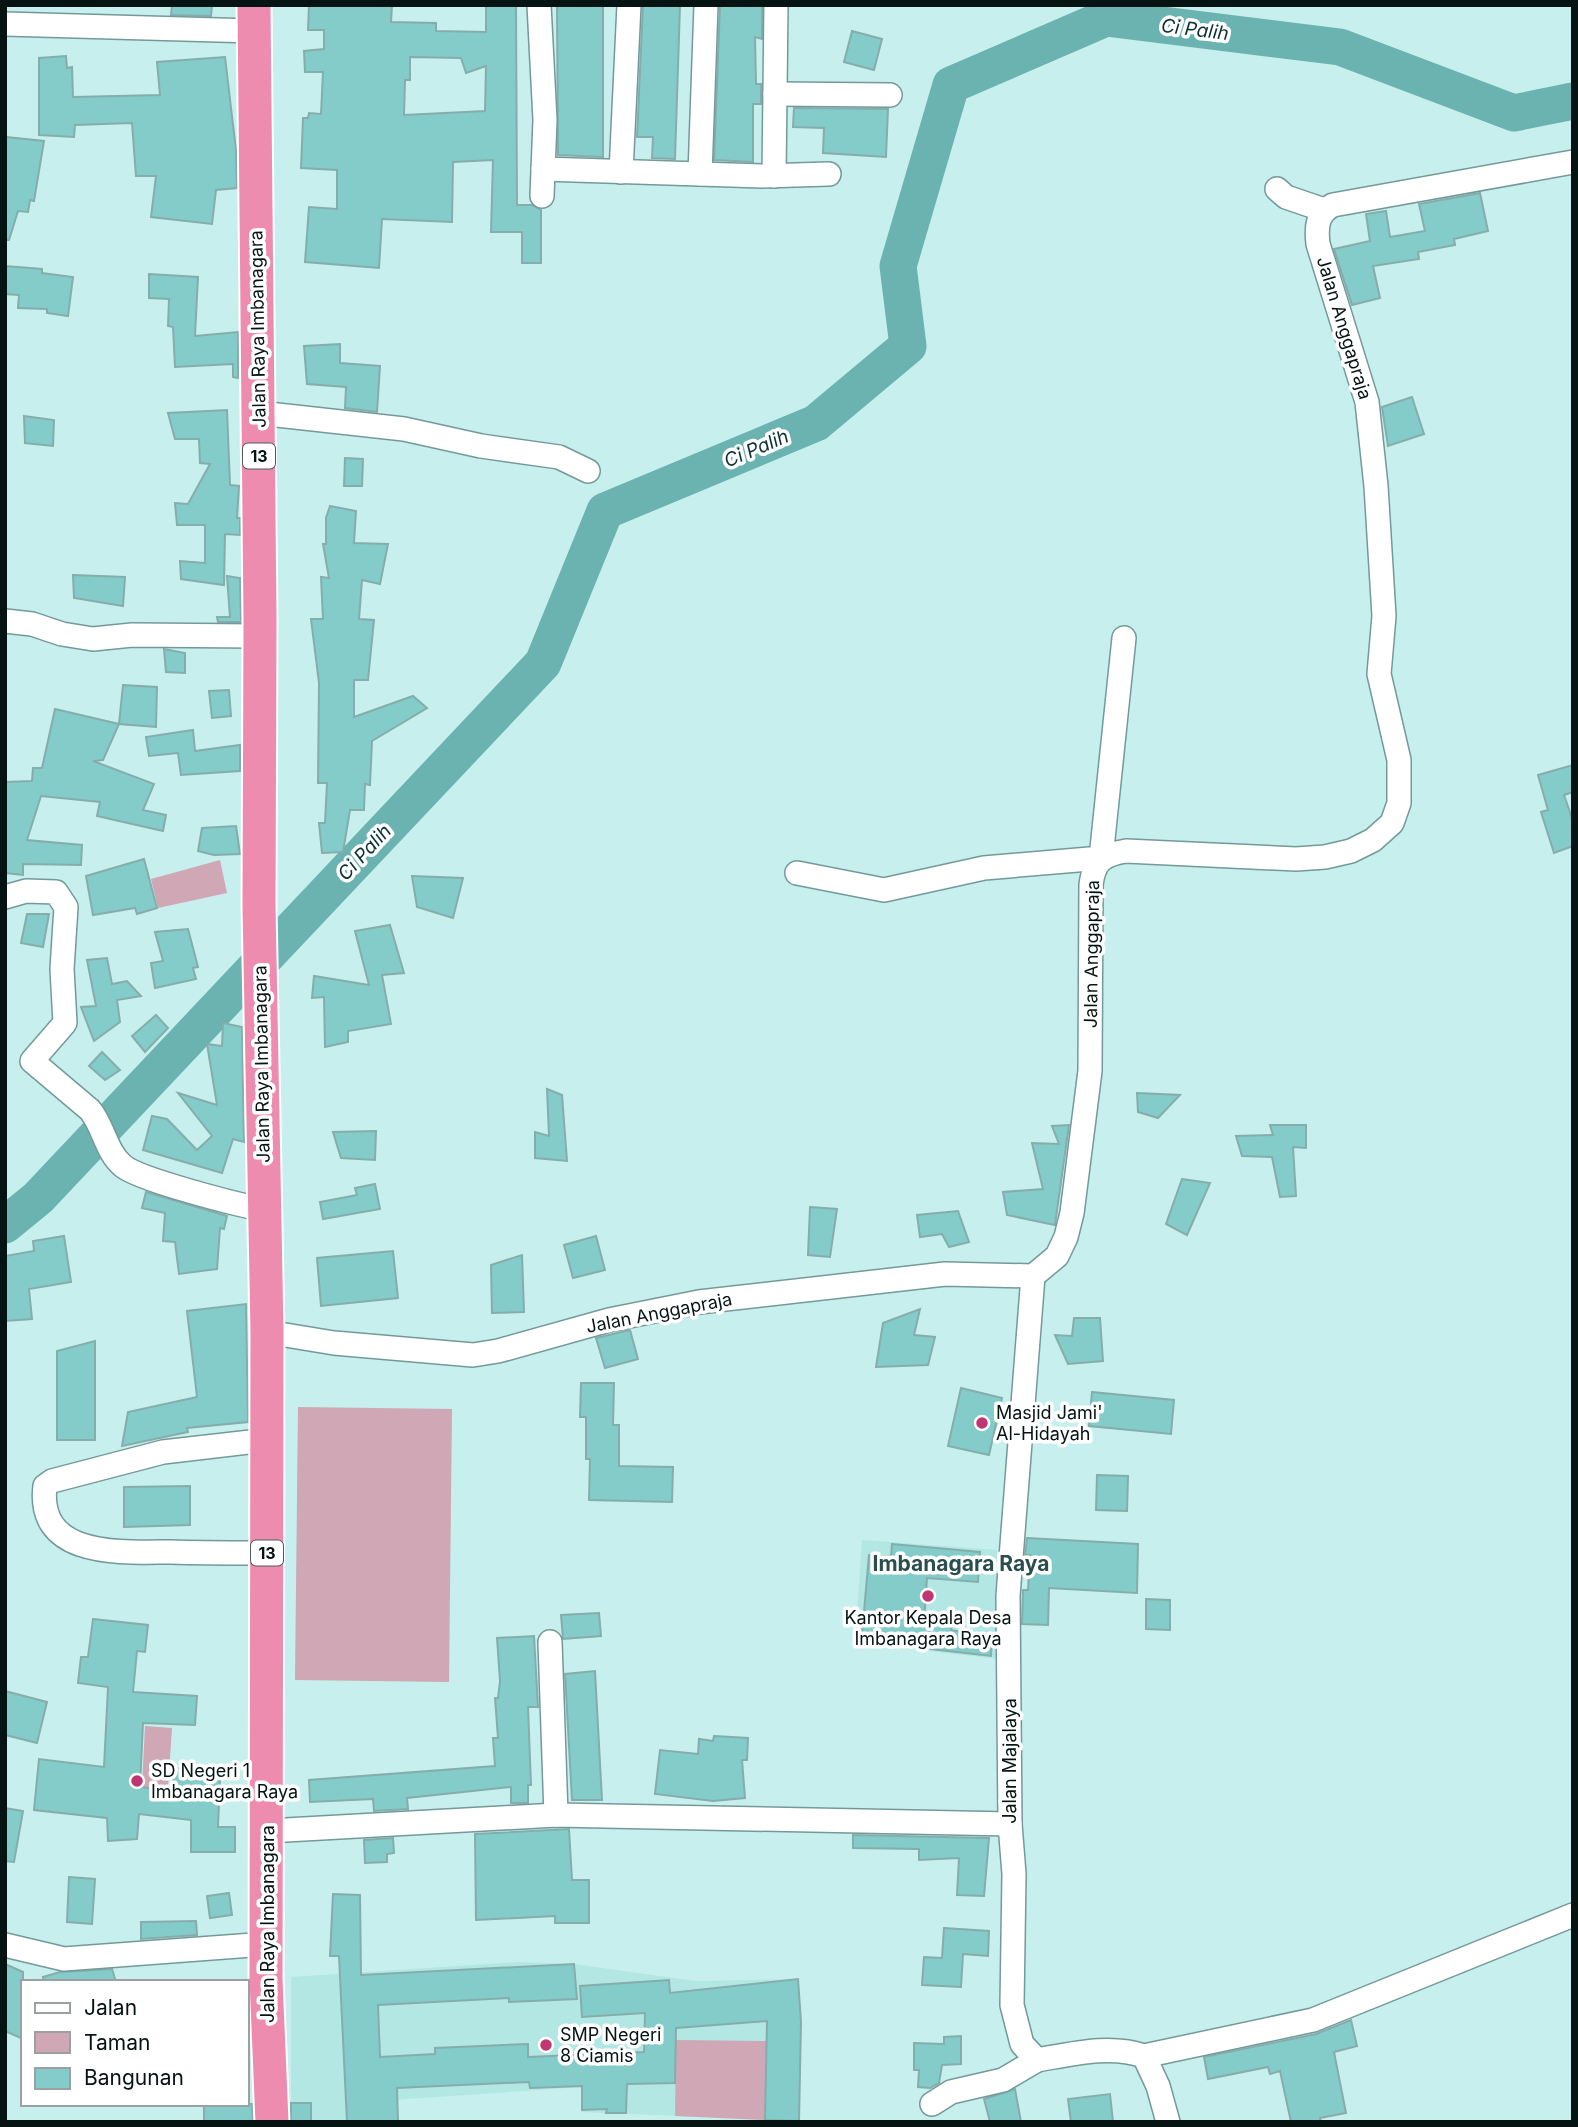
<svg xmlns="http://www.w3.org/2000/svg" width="1578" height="2127" font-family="Inter,sans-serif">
	<rect width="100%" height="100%" fill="#c6efed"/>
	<g fill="#b3e7e4">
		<polygon points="862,1540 997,1550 997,1659 855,1642"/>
		<polygon points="518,1962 574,1964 695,1981 798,1979 801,2022 799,2121 582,2112 581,2087 378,2101 345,2105 347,2122 291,2122 291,1977"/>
	</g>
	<g fill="#d0a7b4">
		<polygon points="220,860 227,893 158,908 151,879"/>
		<polygon points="298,1407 452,1409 449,1682 295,1680"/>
		<polygon points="145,1726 172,1728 168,1788 142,1787"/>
		<polygon points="676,2040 767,2041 765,2120 675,2116"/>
	</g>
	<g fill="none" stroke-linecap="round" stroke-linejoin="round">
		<polyline stroke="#6bb3b0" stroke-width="37" points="5,1225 38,1198 543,663 605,511 816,423 908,346 898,266 951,85 1106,18 1340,47 1514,113 1573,101"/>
	</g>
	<g fill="#84ccc9" stroke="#85adab" stroke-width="2" fill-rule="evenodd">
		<polygon points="172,5 212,5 211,16 171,15"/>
		<path d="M309,5h83l-1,17 45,1v8l50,1v-27h30l1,200h15l9,5v53h-19v-31h-31l2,-72 -40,2 -1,60 -70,-3 -3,49 -74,-6 4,-55 28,2v-39l-36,-2 2,-50h5l1,-5 12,1 2,-42h-18l-1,-21 20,-2v-19h-16zM410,57l51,1 5,15 20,-7 -1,45 -81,4 1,-35h5z"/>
		<polygon points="557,5 603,5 603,157 558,155"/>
		<polygon points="643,5 680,5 675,159 652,158 653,137 637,137"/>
		<polygon points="720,5 762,5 762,39 755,37 756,84 761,84 761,104 753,104 753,162 714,160"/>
		<polygon points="852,31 882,39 874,70 844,62"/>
		<polygon points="66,56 67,68 72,67 73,97 160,95 157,62 225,57 236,150 237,188 216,190 212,224 151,217 156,176 136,176 132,123 75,125 74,137 39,135 39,58"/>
		<polygon points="794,108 888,109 886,157 823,153 824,128 793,127"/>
		<polygon points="6,137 44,141 34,201 30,200 28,212 18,211 9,240 5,240"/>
		<polygon points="1480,193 1488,231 1454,239 1455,245 1418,252 1419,259 1373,266 1380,298 1352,305 1334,249 1370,241 1366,214 1386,211 1390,237 1425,231 1419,204"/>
		<polygon points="5,266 42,269 42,273 73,277 68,316 47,313 47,309 18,308 19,295 5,294"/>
		<polygon points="149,274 198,277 195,336 238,332 238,378 233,377 233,364 175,367 173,327 168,326 169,299 149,298"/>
		<polygon points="340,344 340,363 380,366 377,412 345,408 346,387 307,384 304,346"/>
		<polygon points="1412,397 1424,434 1388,446 1382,407"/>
		<polygon points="227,410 230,485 239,486 237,518 240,518 240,535 225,534 224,585 181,579 180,561 205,563 205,525 177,525 175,503 188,504 210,464 200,463 199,439 175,439 168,413"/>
		<polygon points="24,416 54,420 53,446 25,443"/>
		<polygon points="345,458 363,459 362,486 344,486"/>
		<polygon points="330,506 356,511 354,543 388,544 380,584 362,580 359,619 374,620 368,680 354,680 354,717 413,696 427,708 372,741 370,785 365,784 364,810 350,810 343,852 322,853 319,823 325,823 327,783 318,783 319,683 311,619 323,619 321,577 329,578 323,544 326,544 326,518"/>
		<polygon points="73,575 125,577 123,606 74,598"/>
		<polygon points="227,576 240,578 241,622 218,622 217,617 230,617"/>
		<polygon points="164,649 185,653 185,673 166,672"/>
		<polygon points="123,685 157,687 156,727 119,724"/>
		<polygon points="229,690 231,716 212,718 209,691"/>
		<polygon points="55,709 119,724 103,760 93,761 154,784 143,810 166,815 163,831 97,816 100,802 41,796 27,840 82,845 81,865 23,864 23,875 5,873 5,782 32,781 33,768 42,768"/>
		<polygon points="193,730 195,751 240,745 240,771 181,775 178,753 149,756 146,737"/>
		<polygon points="1573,765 1573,792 1564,795 1573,821 1573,846 1554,853 1541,812 1548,810 1538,775"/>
		<polygon points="236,826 240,854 214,855 198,851 202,828"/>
		<polygon points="144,859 157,908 137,914 135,908 93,915 86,876"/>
		<polygon points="412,876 463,878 453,918 417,907"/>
		<polygon points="27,914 49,914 43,947 21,943"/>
		<polygon points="390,925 404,973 382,975 391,1024 348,1031 348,1042 325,1047 324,997 312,998 314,976 369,985 355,931"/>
		<polygon points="188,929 198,967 193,968 196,979 155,988 151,963 163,961 155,932"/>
		<polygon points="107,958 112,984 127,981 141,996 117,1000 120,1022 94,1041 81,1007 96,1006 87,960"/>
		<polygon points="156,1015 168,1028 145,1052 132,1036"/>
		<polygon points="223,1023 242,1027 244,1142 233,1139 222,1173 143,1150 152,1116 167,1119 197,1150 212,1136 178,1093 217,1105 207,1044 222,1046"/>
		<polygon points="102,1052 120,1070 105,1080 89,1066"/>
		<polygon points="547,1089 562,1095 567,1161 535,1158 535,1132 549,1136"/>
		<polygon points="1137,1093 1180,1095 1158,1118 1138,1112"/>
		<polygon points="1069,1125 1055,1225 1007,1215 1003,1192 1043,1189 1032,1143 1059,1144 1052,1126"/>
		<polygon points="1270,1125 1306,1125 1306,1148 1293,1147 1296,1196 1280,1197 1272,1157 1242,1156 1236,1136 1273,1135"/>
		<polygon points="376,1131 375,1160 341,1158 333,1132"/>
		<polygon points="1182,1179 1210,1183 1187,1235 1166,1224"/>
		<polygon points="375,1184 380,1209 323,1219 320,1202 357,1195 355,1188"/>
		<polygon points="146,1192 227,1216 224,1229 220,1228 217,1269 179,1274 175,1242 163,1241 165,1213 142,1208"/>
		<polygon points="810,1207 837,1209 830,1257 808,1255"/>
		<polygon points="958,1211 969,1242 949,1247 942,1234 920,1237 917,1215"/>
		<polygon points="64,1236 71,1282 29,1289 32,1319 5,1321 5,1256 34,1251 33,1241"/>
		<polygon points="596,1236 605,1270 573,1278 564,1245"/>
		<polygon points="393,1251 398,1298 321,1306 317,1258"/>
		<polygon points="522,1255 524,1312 492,1313 491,1265"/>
		<polygon points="246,1304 248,1422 187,1428 188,1432 122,1446 128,1412 197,1397 187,1311"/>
		<polygon points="920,1309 914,1335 935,1337 928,1365 876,1367 883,1323"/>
		<polygon points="1074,1318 1100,1318 1103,1361 1068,1364 1055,1335 1072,1336"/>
		<polygon points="630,1330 638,1359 605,1368 596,1338"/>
		<polygon points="95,1341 95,1440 57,1440 57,1351"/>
		<polygon points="581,1383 614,1383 613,1425 619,1425 619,1466 673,1467 672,1502 589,1500 590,1459 586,1459 586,1417 580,1417"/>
		<polygon points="961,1388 1002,1398 989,1455 948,1446"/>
		<polygon points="1092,1392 1174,1400 1171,1434 1089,1426"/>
		<polygon points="1097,1475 1128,1476 1127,1511 1096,1510"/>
		<polygon points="190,1486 190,1525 124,1527 124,1487"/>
		<polygon points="1027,1538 1138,1544 1137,1593 1049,1588 1048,1625 1022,1624 1023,1590 1028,1590 1030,1555 1025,1555"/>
		<polygon points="892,1544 980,1552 978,1582 927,1578 924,1621 952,1624 951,1630 992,1637 991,1656 913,1647 914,1639 862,1634 869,1555 891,1557"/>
		<polygon points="1146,1599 1170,1600 1170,1630 1146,1629"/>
		<polygon points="599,1613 601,1636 563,1639 561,1615"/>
		<polygon points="93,1619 148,1625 145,1652 137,1651 133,1692 197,1696 195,1725 143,1723 140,1787 172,1791 174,1768 216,1770 216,1778 220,1778 218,1827 235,1827 235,1852 191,1852 191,1820 139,1814 137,1839 108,1841 107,1818 34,1810 39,1759 104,1767 108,1687 78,1683 81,1657 88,1657"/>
		<polygon points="534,1636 538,1707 528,1707 531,1785 528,1785 528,1803 511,1803 511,1787 407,1798 408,1809 374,1811 373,1799 310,1802 309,1780 495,1766 493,1738 498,1738 495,1698 498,1698 500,1681 497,1638"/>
		<polygon points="595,1671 602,1800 572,1800 565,1674"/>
		<polygon points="5,1691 47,1702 37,1743 5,1735"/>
		<polygon points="714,1736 748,1738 747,1760 742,1760 745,1798 713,1801 655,1794 660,1750 698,1754 699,1739 713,1741"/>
		<polygon points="5,1808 23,1811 14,1862 5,1861"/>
		<polygon points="569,1829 572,1880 589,1880 589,1923 555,1923 555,1916 476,1920 475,1834"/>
		<polygon points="853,1835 989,1838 984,1896 957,1895 959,1858 919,1860 919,1849 853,1848"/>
		<polygon points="393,1838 394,1853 387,1854 387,1862 365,1863 364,1840"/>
		<polygon points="69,1877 95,1879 92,1924 67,1922"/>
		<polygon points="229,1893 232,1915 210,1918 207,1896"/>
		<polygon points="333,1894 360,1895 361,1975 574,1964 577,1999 509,2002 509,1998 378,2005 380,2057 435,2054 435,2048 528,2044 528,2057 644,2052 645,2013 582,2017 580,1986 669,1980 670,1993 798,1979 801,2022 799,2121 765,2120 767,2021 676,2028 675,2083 627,2084 626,2113 606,2113 607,2109 582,2110 582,2086 530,2088 529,2082 397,2088 398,2122 347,2122 339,1956 330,1956"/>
		<polygon points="196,1921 197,1935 141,1939 141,1922"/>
		<polygon points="944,1928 989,1931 988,1956 963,1954 961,1987 922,1985 924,1957 942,1958"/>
		<polygon points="5,1964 23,1972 23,2039 5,2031"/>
		<polygon points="112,1969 116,1982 44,1982 43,1977 60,1972"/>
		<polygon points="1351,2020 1357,2046 1334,2052 1346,2113 1320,2118 1321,2122 1291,2122 1280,2071 1270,2074 1268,2067 1208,2079 1204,2057 1316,2034"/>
		<polygon points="961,2036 961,2064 942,2065 939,2083 930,2088 918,2087 919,2070 914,2070 914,2043 944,2044 944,2037"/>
		<polygon points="1015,2089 1021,2122 990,2122 984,2099"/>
		<polygon points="1110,2094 1113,2122 1071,2122 1068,2099"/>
		<rect x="291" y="2103" width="20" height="19"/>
		<polygon points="204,2104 252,2104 253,2122 204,2122"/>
	</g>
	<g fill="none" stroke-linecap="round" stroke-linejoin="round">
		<defs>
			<g id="minor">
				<polyline points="539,5 545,120 542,196"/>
				<polyline points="5,24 254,31"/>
				<polyline points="775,94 890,95"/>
				<polyline points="543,169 762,176 829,174"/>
				<polyline points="621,172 629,5"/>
				<polyline points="700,174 706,5"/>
				<polyline points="774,176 776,5"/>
				<polyline points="1277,189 1286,197 1324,210"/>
				<polyline points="259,413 404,429 481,446 559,457 588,471"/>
				<polyline points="5,621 32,624 62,634 93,639 132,635 259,636"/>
				<polyline points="797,873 884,890 984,868 1101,858 1124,638"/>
				<path d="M5,897l21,-6 30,1 10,15 -4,62 3,54 -33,38 58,49c14,17 16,42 33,56 17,14 116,39 142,44"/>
				<path d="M1033,1276l-25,320 2,228 4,50 -2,131 10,39 15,16c35,-6 73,-16 107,-4l14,30 10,36"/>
				<path d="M267,1332l67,11 139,12 25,-4 111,-31 90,-18 246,-28 88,2 24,-20 9,-19 6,-24 18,-142 1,-186c3,-24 11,-30 35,-34l170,8 29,-2 26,-6 22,-11 19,-17 7,-20v-43l-20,-86 5,-58 -8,-130 -9,-84 -49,-158c-2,-17 -1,-31 15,-39l240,-43"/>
				<path d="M267,1440l-104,12 -111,29 -7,5c-9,73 78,66 126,66 32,1 64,1 96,1"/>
				<polyline points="550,1642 556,1815"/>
				<polyline points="268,1831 556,1815 1010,1824"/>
				<polyline points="5,1945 64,1959 267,1944"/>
				<polyline points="1144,2056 1313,2020 1573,1915"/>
				<polyline points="932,2104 951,2092 1003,2080 1037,2060"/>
			</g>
			<polyline id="highway" points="254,5 260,618 259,906 267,1332 266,1979 272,2122"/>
		</defs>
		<use href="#minor" stroke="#739a99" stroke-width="26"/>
		<use href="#highway" stroke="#fff" stroke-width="37"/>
		<use href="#minor" stroke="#fff" stroke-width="23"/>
		<use href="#highway" stroke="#ed8caf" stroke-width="33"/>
	</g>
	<g fill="#bf3673" stroke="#fff" stroke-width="2.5">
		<circle cx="982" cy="1423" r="7"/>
		<circle cx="928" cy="1596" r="7"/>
		<circle cx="137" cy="1781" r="7"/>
		<circle cx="546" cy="2045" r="7"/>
	</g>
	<g text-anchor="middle" stroke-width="7" stroke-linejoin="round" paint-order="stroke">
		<g fill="#fff" stroke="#505a5a" stroke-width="2">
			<rect x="243" y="443.5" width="32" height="25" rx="5"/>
			<rect x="251" y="1540.5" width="32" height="25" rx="5"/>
		</g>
		<g font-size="16" font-weight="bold" fill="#051313">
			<text x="259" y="462">13</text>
			<text x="267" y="1559">13</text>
		</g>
		<g font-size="18" fill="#051313" stroke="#fff">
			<text transform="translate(1344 328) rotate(73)" y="6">Jalan Anggapraja</text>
			<text transform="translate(258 329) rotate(-91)" y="6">Jalan Raya Imbanagara</text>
			<text transform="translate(1092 954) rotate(-89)" y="6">Jalan Anggapraja</text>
			<text transform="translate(262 1064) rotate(-91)" y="6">Jalan Raya Imbanagara</text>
			<text transform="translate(659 1313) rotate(-11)" y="6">Jalan Anggapraja</text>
			<text transform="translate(1010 1761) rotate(-90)" y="6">Jalan Majalaya</text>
			<text transform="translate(268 1924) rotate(-90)" y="6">Jalan Raya Imbanagara</text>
		</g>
		<g font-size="18" fill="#051313" stroke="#fff" text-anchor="start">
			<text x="996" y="1419">Masjid Jami'<tspan x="996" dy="21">Al-Hidayah</tspan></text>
			<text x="928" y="1624" text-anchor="middle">Kantor Kepala Desa<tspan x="928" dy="21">Imbanagara Raya</tspan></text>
			<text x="151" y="1777">SD Negeri 1<tspan x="151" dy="21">Imbanagara Raya</tspan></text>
			<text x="560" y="2041">SMP Negeri<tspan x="560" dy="21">8 Ciamis</tspan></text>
		</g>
		<g font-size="19" font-style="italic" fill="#0c3130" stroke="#fff">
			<text transform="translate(1195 29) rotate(7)" y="7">Ci Palih</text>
			<text transform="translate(756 448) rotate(-23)" y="7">Ci Palih</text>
			<text transform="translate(364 852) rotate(-47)" y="7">Ci Palih</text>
		</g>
		<g font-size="21" font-weight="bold" fill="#294e4d" stroke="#fff">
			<text x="961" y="1571">Imbanagara Raya</text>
		</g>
	</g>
	<rect width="1578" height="2127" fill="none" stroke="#051313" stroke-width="14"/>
	<rect x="21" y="1980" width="228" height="126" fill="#ffffff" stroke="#9ba1a1" stroke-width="2"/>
	<rect x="35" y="2003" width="35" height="10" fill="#ffffff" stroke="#9ba1a1" stroke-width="2"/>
	<text x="84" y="2015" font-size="21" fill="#051313">Jalan</text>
	<rect x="35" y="2032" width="35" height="21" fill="#d0a7b4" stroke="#9ba1a1" stroke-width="2"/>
	<text x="84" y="2050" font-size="21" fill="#051313">Taman</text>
	<rect x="35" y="2068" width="35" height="21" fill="#84ccc9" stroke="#9ba1a1" stroke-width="2"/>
	<text x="84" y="2085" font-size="21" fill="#051313">Bangunan</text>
</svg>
